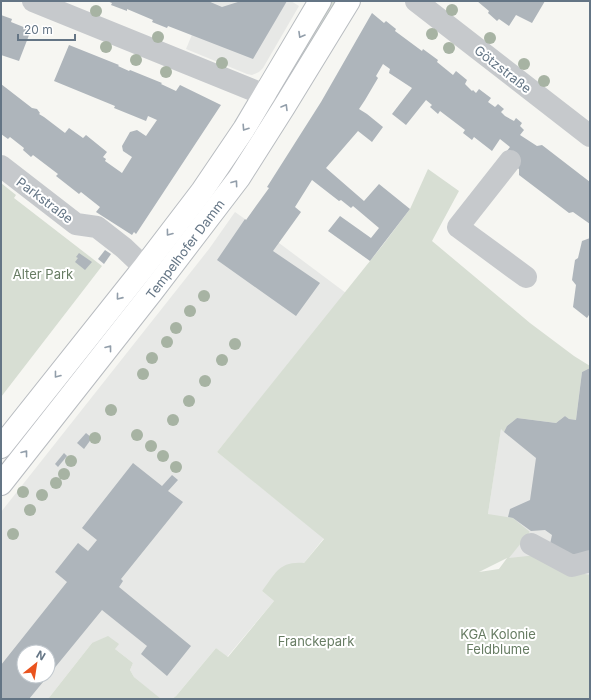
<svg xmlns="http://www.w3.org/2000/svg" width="591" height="700" font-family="Inter,sans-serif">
	<rect width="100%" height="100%" fill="#f6f6f2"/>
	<g fill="#e7e8e6" fill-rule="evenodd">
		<polygon points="206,1 291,1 299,6 263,68 259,72 252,75 247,74 186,49"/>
		<path d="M235,212l44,31 67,50 -129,159 107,86 -20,25h-8l-34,28 12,10 -47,56 -11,-9 -40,48 -4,3h-11l-2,-1 -25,-21 -4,-7 3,-7 -18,-14 -23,-6 -44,56h-47v-187l208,-263zM24,652h24v24h-24z"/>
		<polygon points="590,368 590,641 499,569 530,532 488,514 501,428 507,426 517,418 556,423 565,416 569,418 576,419 582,372"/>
	</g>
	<g fill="#d7ded3" fill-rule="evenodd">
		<polygon points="331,1 337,1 267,119 214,198 210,196 263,117"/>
		<path d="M428,169l31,22 -27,50 98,82 44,33 16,10v2l-8,4 -6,48 -7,-1 -4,-3 -9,7 -39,-5 -10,8 -3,6 -3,-3 -13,85 25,4 17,14 -21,26 28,-3 33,16 20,4v124h-418l4,-3 40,-48 12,9 46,-56 -12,-10c14,-18 17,-30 42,-28l20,-24 -107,-87 165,-206 28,-37zM507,558l-8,11 -20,3z"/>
		<polygon points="1,183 16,195 14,198 102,266 1,397"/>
		<polygon points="108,636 119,644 115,649 133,663 130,670 134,677 161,699 48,699 92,643"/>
	</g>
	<g fill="#aeb5bb">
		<polygon points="107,1 208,1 222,7 241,1 287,1 253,59 168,26 167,28 152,22 153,20 127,9 127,11 111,5 112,3"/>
		<polygon points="477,1 545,1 532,23 516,15 509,26 499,19 497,21 488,13 489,11"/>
		<polygon points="372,13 384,23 386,21 396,29 395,31 422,51 423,49 438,60 437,62 453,75 456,71 467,80 465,84 472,91 473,90 476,93 479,89 491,98 488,102 495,107 498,104 504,109 501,112 505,116 514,121 516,118 522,123 520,126 524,130 520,135 537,146 542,145 590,182 590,224 573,212 569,213 519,175 519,169 503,156 510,147 500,139 492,151 474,137 472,140 463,133 465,130 440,111 438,114 430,107 432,105 426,100 406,125 392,114 412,88 389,73 390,69 383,64 376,76 378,78 365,100 359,109 367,114 383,127 372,142 358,131 326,168 364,201 379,184 410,209 370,261 328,231 340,216 371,238 379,228 353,206 351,208 341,200 339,201 312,180 295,207 301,212 273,251 320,283 296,316 217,260 245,219 246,220 269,188 267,187 321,102"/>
		<polygon points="1,15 12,19 11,22 31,30 19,61 1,55"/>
		<polygon points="69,45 119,65 118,66 129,71 130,70 162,83 161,84 176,91 180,85 221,105 136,234 134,232 132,235 96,212 100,207 81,192 79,194 56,176 58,174 33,155 31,157 23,150 24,148 10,137 8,139 1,134 1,84 32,108 37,109 40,113 39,114 44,117 65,133 69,128 83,138 86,135 107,152 103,157 106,159 105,161 122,173 132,157 123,151 122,146 130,132 137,130 146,136 157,120 148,116 146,121 114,108 115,106 54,81"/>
		<polygon points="590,238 590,316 589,315 587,318 573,307 576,285 572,280 575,260 578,258 582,241"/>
		<polygon points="105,250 111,254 104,264 98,259"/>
		<polygon points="79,253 92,262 85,270 75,262 78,258 76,257"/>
		<polygon points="590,368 590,551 569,559 550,544 552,535 545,530 531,531 513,518 508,517 510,509 530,500 536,458 504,432 507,426 517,418 556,423 565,416 569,419 576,420 582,372"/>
		<polygon points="86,433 92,438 84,449 77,443"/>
		<polygon points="64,453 67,456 58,467 55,464"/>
		<polygon points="133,463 162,486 172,475 178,480 168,491 183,502 121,579 123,581 119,587 191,646 167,676 141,654 147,646 102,610 48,676 48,652 24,652 24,676 48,676 29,699 1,699 1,665 67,582 55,572 78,543 88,551 97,540 82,528"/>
	</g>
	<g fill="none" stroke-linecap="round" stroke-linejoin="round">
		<defs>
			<g id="major">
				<polyline points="1,447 144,267 202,191 244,129 320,1"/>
				<polyline points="1,484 152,292 239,178 284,107 349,1"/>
			</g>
		</defs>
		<use href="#major" stroke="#b8bcc0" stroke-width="24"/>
		<g stroke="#c6c9cc" stroke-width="22">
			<polyline points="33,1 265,95"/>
			<polyline points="416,1 590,136"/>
			<polyline points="510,161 458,227 526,277"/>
			<polyline points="1,166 76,224 97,227 124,248 144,267"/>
			<polyline points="531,544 572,566 590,561"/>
		</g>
		<use href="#major" stroke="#fff" stroke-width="22"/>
	</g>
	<g fill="#a7b3a3">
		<circle cx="452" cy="10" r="6"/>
		<circle cx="96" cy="11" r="6"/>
		<circle cx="432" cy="34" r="6"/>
		<circle cx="158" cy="37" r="6"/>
		<circle cx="490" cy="38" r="6"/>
		<circle cx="106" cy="47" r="6"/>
		<circle cx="449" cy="48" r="6"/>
		<circle cx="136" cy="60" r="6"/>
		<circle cx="222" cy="63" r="6"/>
		<circle cx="524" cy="64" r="6"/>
		<circle cx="166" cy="72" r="6"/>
		<circle cx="544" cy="81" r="6"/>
		<circle cx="204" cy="296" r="6"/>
		<circle cx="190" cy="311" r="6"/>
		<circle cx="176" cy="328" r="6"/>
		<circle cx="167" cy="342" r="6"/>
		<circle cx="235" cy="344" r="6"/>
		<circle cx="152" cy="358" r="6"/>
		<circle cx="222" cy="360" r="6"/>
		<circle cx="143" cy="374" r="6"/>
		<circle cx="205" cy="381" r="6"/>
		<circle cx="189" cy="401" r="6"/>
		<circle cx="111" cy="410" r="6"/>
		<circle cx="173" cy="420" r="6"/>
		<circle cx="137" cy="435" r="6"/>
		<circle cx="95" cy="438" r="6"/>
		<circle cx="151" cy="446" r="6"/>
		<circle cx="163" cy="456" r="6"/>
		<circle cx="71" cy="461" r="6"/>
		<circle cx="176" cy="467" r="6"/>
		<circle cx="64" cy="474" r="6"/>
		<circle cx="56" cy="483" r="6"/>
		<circle cx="23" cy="492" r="6"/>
		<circle cx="42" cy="495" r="6"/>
		<circle cx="30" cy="510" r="6"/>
		<circle cx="13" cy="534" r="6"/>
	</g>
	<defs><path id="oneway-chevron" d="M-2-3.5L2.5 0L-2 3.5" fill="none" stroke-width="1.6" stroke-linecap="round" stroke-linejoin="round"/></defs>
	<g stroke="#929eaa">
		<use href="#oneway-chevron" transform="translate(301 35) rotate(120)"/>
		<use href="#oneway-chevron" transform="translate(285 107) rotate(-59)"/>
		<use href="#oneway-chevron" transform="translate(245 128) rotate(123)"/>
		<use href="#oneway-chevron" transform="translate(235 183) rotate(-54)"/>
		<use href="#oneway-chevron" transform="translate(169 233) rotate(127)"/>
		<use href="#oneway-chevron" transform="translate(119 297) rotate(129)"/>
		<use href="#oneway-chevron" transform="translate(109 348) rotate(-52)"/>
		<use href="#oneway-chevron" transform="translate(57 375) rotate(128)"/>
		<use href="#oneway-chevron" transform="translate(25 453) rotate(-52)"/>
	</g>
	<g text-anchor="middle" stroke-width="4" stroke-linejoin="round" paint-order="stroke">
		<g font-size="13" fill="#647585" stroke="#fff">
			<text transform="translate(503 69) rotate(38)" y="5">Götzstraße</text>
			<text transform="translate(45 200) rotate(37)" y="5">Parkstraße</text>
			<text transform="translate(185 249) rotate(-53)" y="5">Tempelhofer Damm</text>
		</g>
		<g font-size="13" fill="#677c63" stroke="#fff">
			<text x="43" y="279">Alter Park</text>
			<text x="498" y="639">KGA Kolonie<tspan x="498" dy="15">Feldblume</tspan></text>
			<text x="316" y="646">Franckepark</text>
		</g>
	</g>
	<rect width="591" height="700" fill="none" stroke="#647585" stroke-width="4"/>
	<g transform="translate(36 664) rotate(30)"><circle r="19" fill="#ffffff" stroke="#c1c8ce"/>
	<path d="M0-3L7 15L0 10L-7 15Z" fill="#ea531e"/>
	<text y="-6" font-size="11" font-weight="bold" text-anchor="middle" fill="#647585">N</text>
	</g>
	<path d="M18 34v6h57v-6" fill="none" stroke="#647585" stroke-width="2"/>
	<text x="24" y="34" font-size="12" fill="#647585" stroke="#ffffff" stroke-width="3" paint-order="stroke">20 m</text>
</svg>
